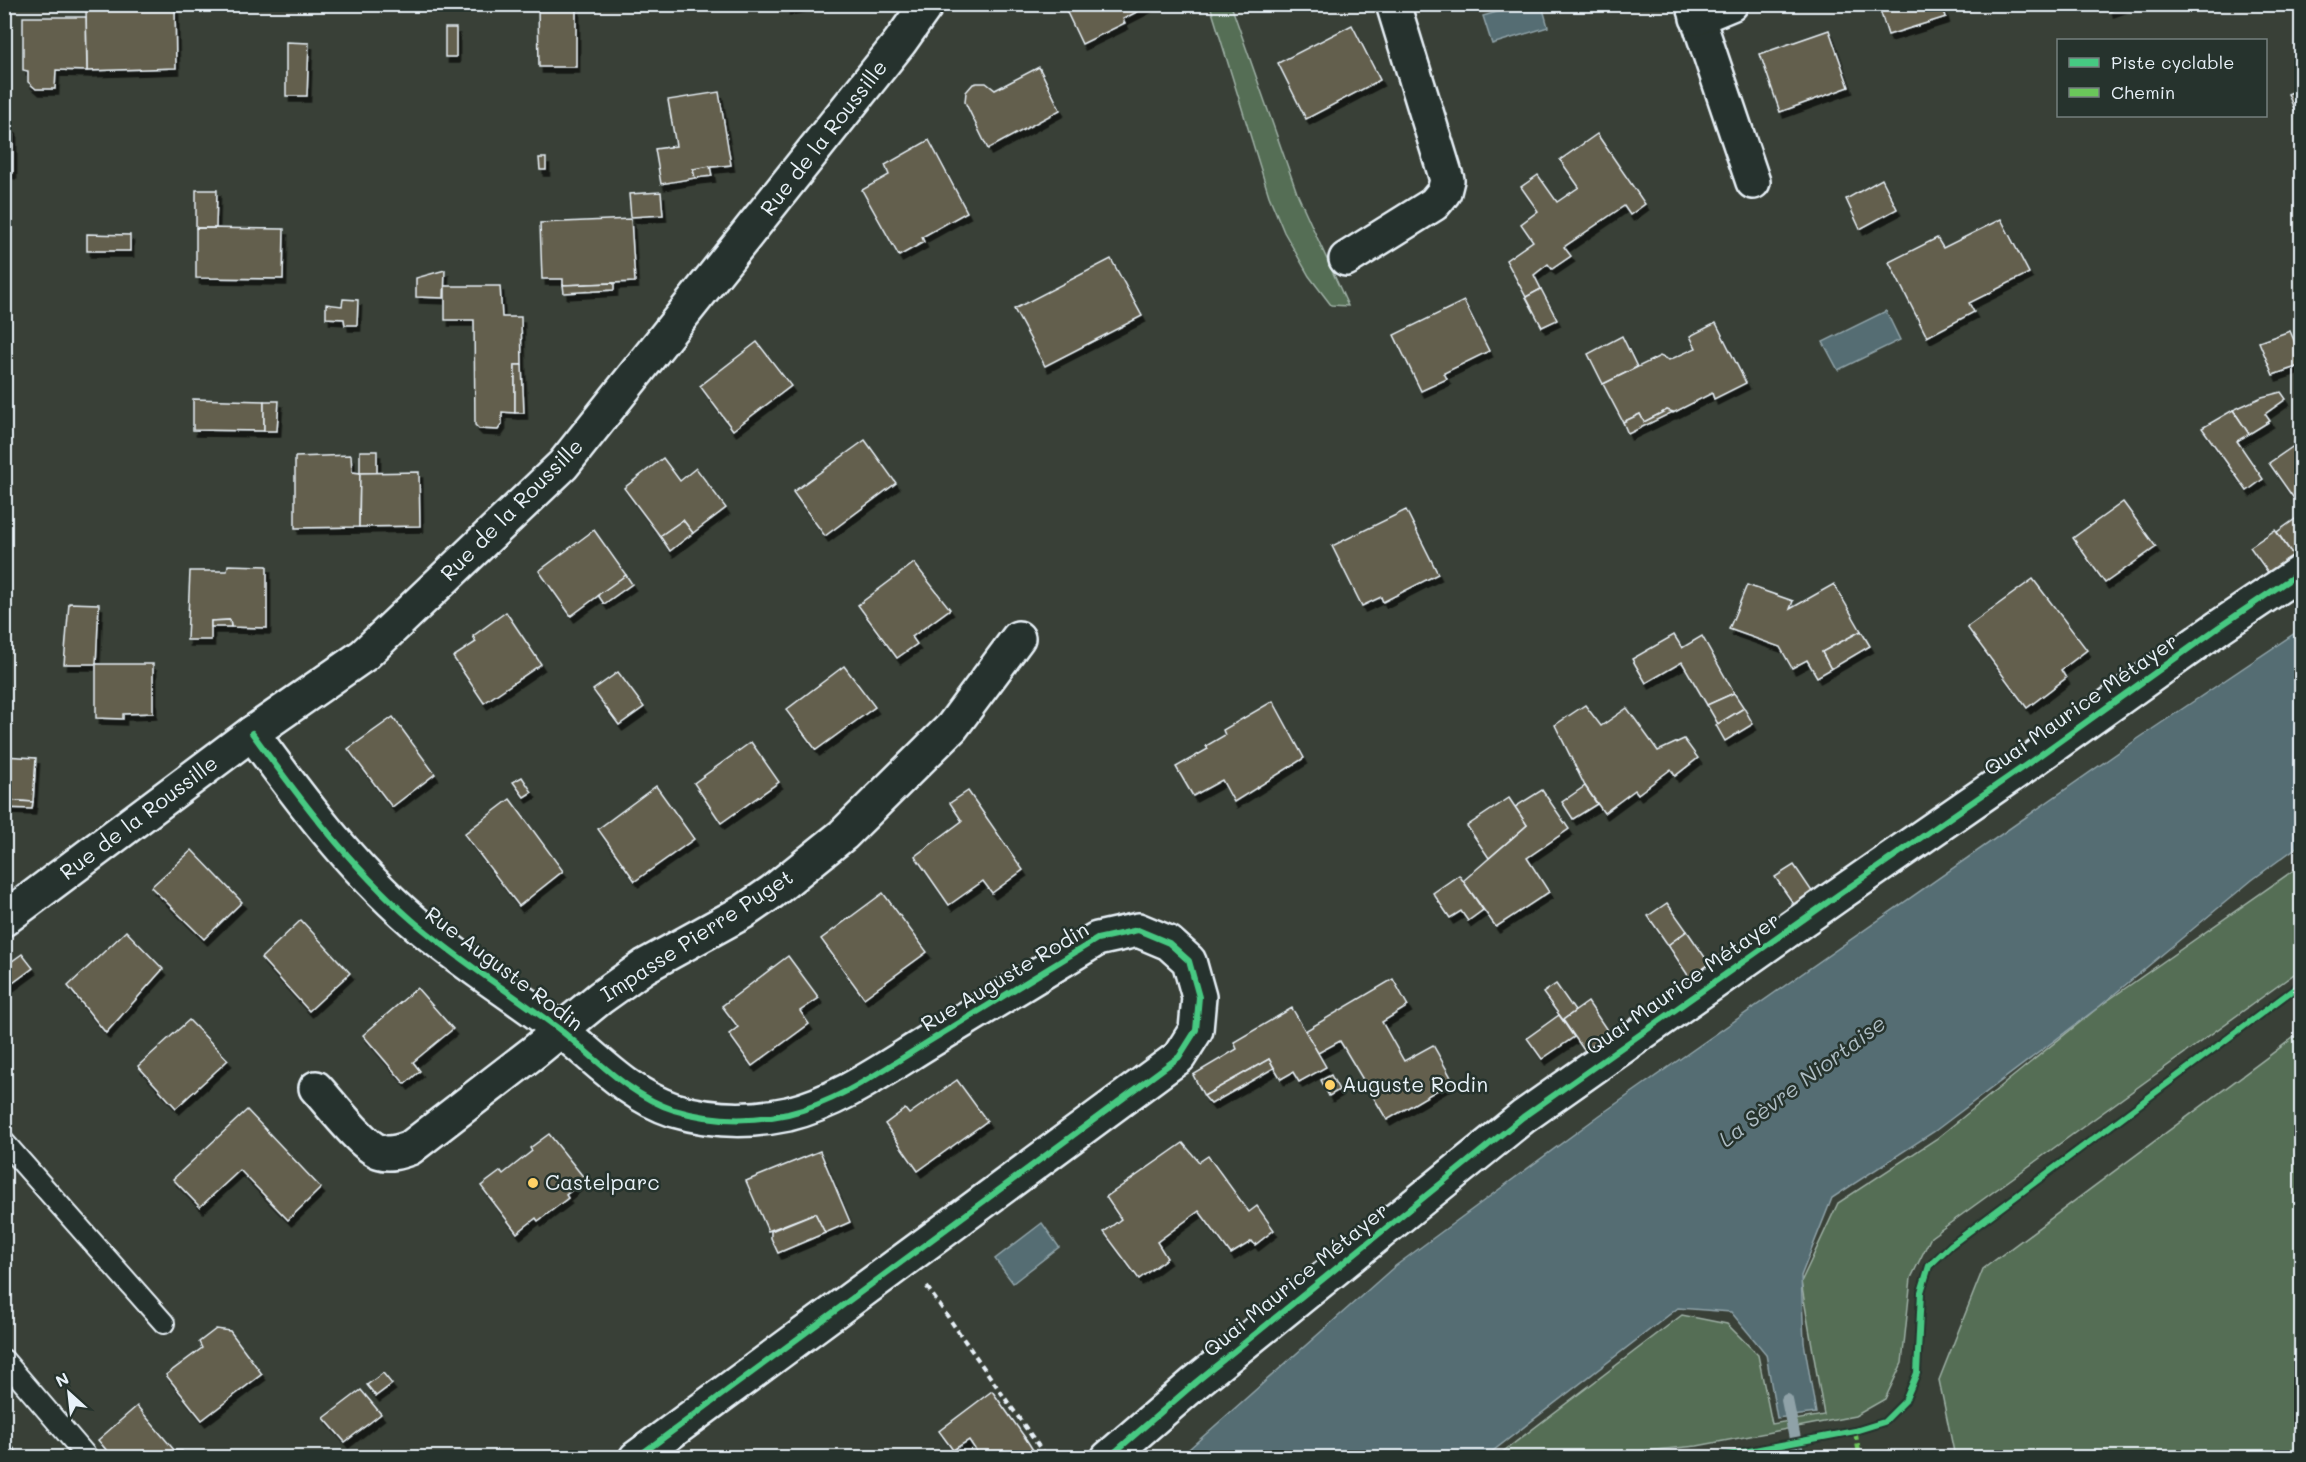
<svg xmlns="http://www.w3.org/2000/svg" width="2306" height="1462" font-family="Mali,sans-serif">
	<defs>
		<filter id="shadow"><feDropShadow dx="3.5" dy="6" stdDeviation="0" flood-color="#0009"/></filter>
	</defs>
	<rect width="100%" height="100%" fill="#394037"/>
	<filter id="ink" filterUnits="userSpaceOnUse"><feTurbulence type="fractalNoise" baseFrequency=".0167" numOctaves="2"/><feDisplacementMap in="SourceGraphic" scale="12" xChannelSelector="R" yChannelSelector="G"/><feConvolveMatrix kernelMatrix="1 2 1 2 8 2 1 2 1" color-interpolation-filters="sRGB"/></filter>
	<g filter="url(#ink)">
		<g fill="#556e54" stroke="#9eb0a6" stroke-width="1.5">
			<polygon points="1210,5 1231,5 1297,193 1348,306 1331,305 1309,276 1284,232 1269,196"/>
			<polygon points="2301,865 2301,969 1931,1237 1911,1278 1902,1363 1885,1399 1855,1416 1697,1446 1613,1454 1612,1457 1496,1457 1682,1315 1727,1324 1758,1355 1772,1424 1824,1415 1801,1282 1838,1203 1936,1139 2100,1006"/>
			<polygon points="2301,1032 2301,1457 1955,1457 1939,1380 1983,1269"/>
		</g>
		<g fill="#546d73" stroke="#8fa2a8" stroke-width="1.5">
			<polygon points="1521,5 1542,5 1548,27 1492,44 1483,16"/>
			<polygon points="1886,311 1900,340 1838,370 1823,342"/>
			<polygon points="2301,629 2301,844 2252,880 2100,1006 1935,1131 1832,1198 1801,1276 1804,1342 1816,1413 1777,1418 1766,1354 1731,1312 1678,1308 1485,1457 1180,1457 1394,1267 1600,1115 2136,740"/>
			<polygon points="1042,1223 1059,1247 1013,1283 995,1259"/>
		</g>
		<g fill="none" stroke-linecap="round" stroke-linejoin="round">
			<polyline stroke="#8fa2a8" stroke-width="12" points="1787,1400 1799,1458"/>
		</g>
		<g fill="#645f4d" stroke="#e8f1f8" stroke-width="1.5" filter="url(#shadow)">
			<polygon points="137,4 137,9 175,8 176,68 87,71 86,5"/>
			<polygon points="538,4 576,4 576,67 539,67"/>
			<polygon points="785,4 818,4 786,9"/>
			<polygon points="1063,4 1152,4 1123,19 1125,23 1082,44"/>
			<polygon points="1878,4 1942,4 1946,17 1888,35"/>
			<polygon points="2108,4 2130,4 2110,11"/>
			<polygon points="23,17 86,17 87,71 56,70 55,89 36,89 28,82 28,71 23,70"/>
			<polygon points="1352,25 1380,80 1306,119 1278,63"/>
			<rect x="445" y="28" width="11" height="29"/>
			<polygon points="1829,30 1849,87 1780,112 1760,54"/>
			<polygon points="286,42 309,43 307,96 286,96"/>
			<polygon points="1039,67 1060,110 988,149 965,102 966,92 973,84 977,83 986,83 995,90"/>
			<polygon points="2302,88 2302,128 2288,94"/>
			<polygon points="719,92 731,165 693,169 695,178 661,184 655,149 676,146 668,100"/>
			<polygon points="13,128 13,173 4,172 4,129"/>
			<polygon points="1597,134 1645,204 1630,215 1624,206 1564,247 1571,256 1552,269 1548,264 1534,275 1541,289 1526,297 1506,260 1533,241 1521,224 1538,211 1521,187 1538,175 1557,202 1579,187 1560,160"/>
			<polygon points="929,140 967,212 922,237 924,242 899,256 862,190 889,175 885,165"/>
			<polygon points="539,158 546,158 546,170 540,170"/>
			<polygon points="710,166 712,176 695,178 693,169"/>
			<polygon points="1882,179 1897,209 1860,229 1846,199"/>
			<polygon points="196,190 217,190 216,228 196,228"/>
			<polygon points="661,192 663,215 631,217 629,194"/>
			<polygon points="631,219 635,282 563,285 563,279 542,279 540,223"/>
			<polygon points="2001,219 2029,273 1969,303 1974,312 1927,337 1889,262 1937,238 1943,248"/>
			<polygon points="196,228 284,229 283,279 196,278"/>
			<polygon points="87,234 130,235 130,251 87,251"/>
			<polygon points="1111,259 1142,316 1045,366 1014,309"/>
			<polygon points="445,270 444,298 416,297 416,278"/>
			<polygon points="614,283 614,290 564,293 563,285"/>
			<polygon points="445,286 500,286 502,317 521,317 522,365 515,365 515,413 502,412 502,424 498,430 479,429 475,425 474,320 445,320"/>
			<polygon points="1541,289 1557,320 1542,327 1526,297"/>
			<polygon points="343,299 358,300 357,325 345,325 344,319 326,318 326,304 342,306"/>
			<polygon points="1464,301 1489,351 1444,373 1447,379 1421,391 1394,335"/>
			<polygon points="1716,323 1746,383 1714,399 1712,393 1673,413 1667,410 1644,422 1640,414 1623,422 1603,384 1660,356 1669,360 1696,348 1690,336"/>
			<polygon points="2290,331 2302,359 2302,365 2273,375 2259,342"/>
			<polygon points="1622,336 1637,367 1603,384 1588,354"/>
			<polygon points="757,342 791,386 733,430 700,386"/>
			<polygon points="515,365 522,365 524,413 515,413"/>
			<polygon points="2281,392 2286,399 2265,414 2270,421 2249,434 2233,410 2262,397"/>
			<polygon points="193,399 264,401 264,431 193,430"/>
			<polygon points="264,401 279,401 277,431 264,431"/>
			<polygon points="1667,410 1673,412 1628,434 1623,422 1640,414 1644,422"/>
			<polygon points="2233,410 2249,434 2237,441 2263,479 2247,491 2202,428"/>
			<polygon points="2302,437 2302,510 2269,463 2295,445 2294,442"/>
			<polygon points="865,440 896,483 825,536 793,492"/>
			<rect x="360" y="451" width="17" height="22"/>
			<polygon points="351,455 352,472 360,473 359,527 295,528 295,457"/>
			<polygon points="663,458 680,481 696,468 726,508 693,533 683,520 660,536 624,488"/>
			<polygon points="419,472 420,526 359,527 360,473"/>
			<polygon points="2123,502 2156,547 2105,583 2073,538"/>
			<polygon points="1406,510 1438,574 1383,602 1381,597 1362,606 1332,546"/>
			<polygon points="2298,517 2302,523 2302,554 2295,558 2277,532"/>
			<polygon points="683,520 693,533 670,551 660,536"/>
			<polygon points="594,530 626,575 571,616 539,571"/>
			<polygon points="2275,530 2295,558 2270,575 2250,547"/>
			<polygon points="914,563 950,609 912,637 917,644 897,658 858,605"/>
			<polygon points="228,565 267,566 267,628 231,627 230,620 211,621 211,640 187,640 190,571 227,571"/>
			<polygon points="626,575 632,584 604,604 598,595"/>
			<polygon points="2033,579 2087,650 2061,670 2066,678 2027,708 1967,627"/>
			<polygon points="1834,584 1861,631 1822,652 1831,669 1817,677 1807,660 1792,668 1780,647 1729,629 1747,585 1793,601 1790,609"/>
			<polygon points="69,603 99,604 96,664 64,664"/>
			<polygon points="506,612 541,664 484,703 453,657 476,642 473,636"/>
			<polygon points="230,620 231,627 211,627 211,621"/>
			<polygon points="1861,631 1870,646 1831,669 1822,652"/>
			<polygon points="1674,635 1682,648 1702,636 1734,693 1707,705 1682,662 1646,683 1632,659"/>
			<polygon points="96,664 153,664 153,713 123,714 123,719 96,718"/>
			<polygon points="844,666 875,707 816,750 786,710"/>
			<polygon points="618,672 644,707 619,725 593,690"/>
			<polygon points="1734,693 1744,708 1718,724 1707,705"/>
			<polygon points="1273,701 1304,758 1234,802 1222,780 1193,796 1176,767 1208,749 1206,746 1225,735 1223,730"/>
			<polygon points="1585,705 1601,726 1627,708 1658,751 1684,739 1698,758 1675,776 1671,769 1638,794 1635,790 1604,813 1585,786 1555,725"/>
			<polygon points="1744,708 1753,724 1725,741 1716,725"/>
			<polygon points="393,717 435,774 392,807 348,749"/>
			<polygon points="751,742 779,782 721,823 694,783"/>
			<polygon points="4,756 36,758 33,802 4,800"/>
			<polygon points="522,777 532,792 524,797 513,782"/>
			<polygon points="656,786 694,839 635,881 598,829"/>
			<polygon points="1585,786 1597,804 1573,819 1562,802"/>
			<polygon points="1542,790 1569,829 1527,858 1549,892 1496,927 1463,881 1527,825 1515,807"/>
			<polygon points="968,791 1023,870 992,893 983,881 949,905 915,856 962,821 950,803"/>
			<polygon points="1509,798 1527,825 1489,858 1467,826"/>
			<polygon points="510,799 563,871 519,906 464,834"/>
			<polygon points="4,800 33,802 32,809 4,808"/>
			<polygon points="192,850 242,902 204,939 151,887"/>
			<polygon points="1794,865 1813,893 1795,906 1775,877"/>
			<polygon points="1459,875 1483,910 1468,921 1461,911 1450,918 1433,893"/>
			<polygon points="883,893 927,952 864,998 821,939"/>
			<polygon points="1667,903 1687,931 1668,945 1648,916"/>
			<polygon points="301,920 350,973 309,1011 261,958"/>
			<polygon points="126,931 163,969 106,1033 68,986"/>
			<polygon points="1687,931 1711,966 1691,980 1668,945"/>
			<polygon points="22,954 33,968 10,985 4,978 4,967"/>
			<polygon points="788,956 819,998 800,1011 809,1024 752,1066 729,1034 738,1027 722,1006"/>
			<polygon points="1393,979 1408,1006 1382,1022 1404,1061 1433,1045 1453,1081 1387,1120 1340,1041 1318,1053 1305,1031"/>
			<polygon points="1556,984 1575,1011 1563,1020 1543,993"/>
			<polygon points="417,988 453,1029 413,1062 420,1071 405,1084 363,1035"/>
			<polygon points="1588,1002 1611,1036 1586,1053 1563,1020"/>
			<polygon points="1292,1008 1326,1067 1299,1082 1293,1072 1281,1079 1269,1059 1204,1096 1193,1075 1237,1049 1234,1042"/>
			<polygon points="1559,1015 1574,1037 1542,1059 1527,1038"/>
			<polygon points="189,1020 228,1060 176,1108 138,1066"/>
			<polygon points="1269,1059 1274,1068 1211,1104 1204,1096"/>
			<polygon points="1331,1075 1339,1090 1329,1096 1321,1080"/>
			<polygon points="957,1080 987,1121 918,1171 885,1124 905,1109 909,1114"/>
			<polygon points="247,1110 321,1188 288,1220 240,1170 200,1207 173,1179"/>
			<polygon points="549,1134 585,1179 566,1195 568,1198 538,1221 536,1218 517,1233 481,1186 501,1171 503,1174 532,1151 530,1148"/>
			<polygon points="1183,1143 1199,1162 1208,1156 1249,1212 1257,1206 1274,1230 1255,1245 1252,1241 1231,1254 1199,1211 1157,1242 1167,1258 1139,1279 1104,1232 1121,1219 1106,1197"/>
			<polygon points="820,1151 850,1222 825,1233 815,1213 768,1231 746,1181"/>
			<polygon points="815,1213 825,1233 778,1253 771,1238 771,1231"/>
			<polygon points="216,1329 230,1331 262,1374 202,1420 166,1375 202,1348 199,1342"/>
			<polygon points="383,1373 392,1384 376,1396 367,1385"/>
			<polygon points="361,1390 381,1414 345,1442 324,1418"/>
			<polygon points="992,1391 1026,1439 1038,1458 981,1458 969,1440 953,1450 939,1431"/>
			<polygon points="137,1406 175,1451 182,1451 187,1458 113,1458 98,1440"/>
			<polygon points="5,1438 22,1458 4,1458"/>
		</g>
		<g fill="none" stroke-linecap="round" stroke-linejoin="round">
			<defs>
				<g id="service">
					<polyline points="4,1142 164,1323"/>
					<polyline points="4,1360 88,1458"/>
				</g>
				<g id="minor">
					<polyline points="1693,4 1753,182"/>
					<polyline points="1697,18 1731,4"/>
					<polyline points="1346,259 1434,204 1444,192 1447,180 1393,4"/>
					<path d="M252,733c48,66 98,133 160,187 46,40 98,72 147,109 37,29 69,66 115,81 37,11 77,12 114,4 50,-12 96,-45 140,-72 56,-34 113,-69 169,-103l41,-9 31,13 20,18 10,36 -3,33 -17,27 -543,401"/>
					<polyline points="4,919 252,733 364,655 563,465 900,42 927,4"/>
					<path d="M316,1088c14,15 48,60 65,64 10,3 20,-1 29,-4l124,-96 66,-54 45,-32 98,-54 29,-20 71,-57 109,-108 66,-89"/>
					<polyline points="1108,1458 1196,1382 1523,1117 1838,895 2036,758 2219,627 2302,571"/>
				</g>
			</defs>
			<use href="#service" stroke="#e8f1f8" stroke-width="24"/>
			<use href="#minor" stroke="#e8f1f8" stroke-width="38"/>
			<polyline stroke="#e8f1f8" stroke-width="4" stroke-dasharray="6 4.5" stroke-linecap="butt" points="927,1287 1047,1458"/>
			<use href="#service" stroke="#26332d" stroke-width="20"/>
			<use href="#minor" stroke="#26332d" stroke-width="33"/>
			<polyline stroke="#6ac65a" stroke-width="4.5" stroke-dasharray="9 4.5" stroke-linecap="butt" points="1855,1431 1860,1458"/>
			<defs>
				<g id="cycleway">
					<path d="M252,733c48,66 98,133 160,187 46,40 98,72 147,109 37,29 69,66 115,81 37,11 77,12 114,4 50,-12 96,-45 140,-72 56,-34 113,-69 169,-103l41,-9 31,13 20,18 10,36 -3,33 -17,27 -543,401"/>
					<polyline points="1108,1458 1196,1382 1523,1117 1838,895 2036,758 2219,627 2302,571"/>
					<polyline points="1712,1458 1855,1431 1884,1422 1905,1401 1917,1373 1921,1292 1929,1266 1951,1245 2302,983"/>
				</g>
			</defs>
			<use href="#cycleway" stroke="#26332d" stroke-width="10"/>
			<use href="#cycleway" stroke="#46c982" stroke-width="6"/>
		</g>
	</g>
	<g fill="#ffd166" stroke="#26332d" stroke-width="2">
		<circle cx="1330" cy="1085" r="6"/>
		<circle cx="533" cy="1183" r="6"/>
	</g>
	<g text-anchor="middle" stroke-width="5" stroke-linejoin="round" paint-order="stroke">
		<g font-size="21" fill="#e8f1f8" stroke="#26332d">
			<text transform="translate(824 138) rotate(-52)" y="7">Rue de la Roussille</text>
			<text transform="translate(512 510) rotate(-45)" y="7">Rue de la Roussille</text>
			<text transform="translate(2081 705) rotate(-35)" y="7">Quai Maurice Métayer</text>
			<text transform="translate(139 818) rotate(-37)" y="7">Rue de la Roussille</text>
			<text transform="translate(697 936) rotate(-33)" y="7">Impasse Pierre Puget</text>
			<text transform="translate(504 969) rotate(37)" y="7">Rue Auguste Rodin</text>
			<text transform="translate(1005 977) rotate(-31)" y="7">Rue Auguste Rodin</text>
			<text transform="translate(1683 984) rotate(-35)" y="7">Quai Maurice Métayer</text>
			<text transform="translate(1296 1280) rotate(-39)" y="7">Quai Maurice Métayer</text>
		</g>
		<g font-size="21" fill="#e8f1f8" stroke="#26332d" text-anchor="start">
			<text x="1342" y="1092">Auguste Rodin</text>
			<text x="545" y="1190">Castelparc</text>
		</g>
		<g font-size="22" font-style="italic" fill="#adbcc3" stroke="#26332d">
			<text transform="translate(1802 1081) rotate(-37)" y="8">La Sèvre Niortaise</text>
		</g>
	</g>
	<rect width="2306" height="1462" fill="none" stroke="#26332d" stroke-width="24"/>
	<rect x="12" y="12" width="2282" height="1438" fill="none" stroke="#e8f1f8" stroke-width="2" filter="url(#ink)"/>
	<rect x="2057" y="39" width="210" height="78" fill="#26332d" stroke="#747f7e" stroke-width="1.5"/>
	<rect x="2069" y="58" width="30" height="9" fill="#46c982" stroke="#747f7e" stroke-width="1.5"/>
	<text x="2111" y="69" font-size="18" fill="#e8f1f8">Piste cyclable</text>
	<rect x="2069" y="88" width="30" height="9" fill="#6ac65a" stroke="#747f7e" stroke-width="1.5"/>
	<text x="2111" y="99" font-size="18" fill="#e8f1f8">Chemin</text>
	<g transform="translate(69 1393) rotate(333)" stroke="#26332d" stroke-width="4.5" paint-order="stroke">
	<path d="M0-4.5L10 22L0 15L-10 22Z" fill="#e8f1f8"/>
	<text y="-9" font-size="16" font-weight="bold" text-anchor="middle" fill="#e8f1f8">N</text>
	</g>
</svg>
